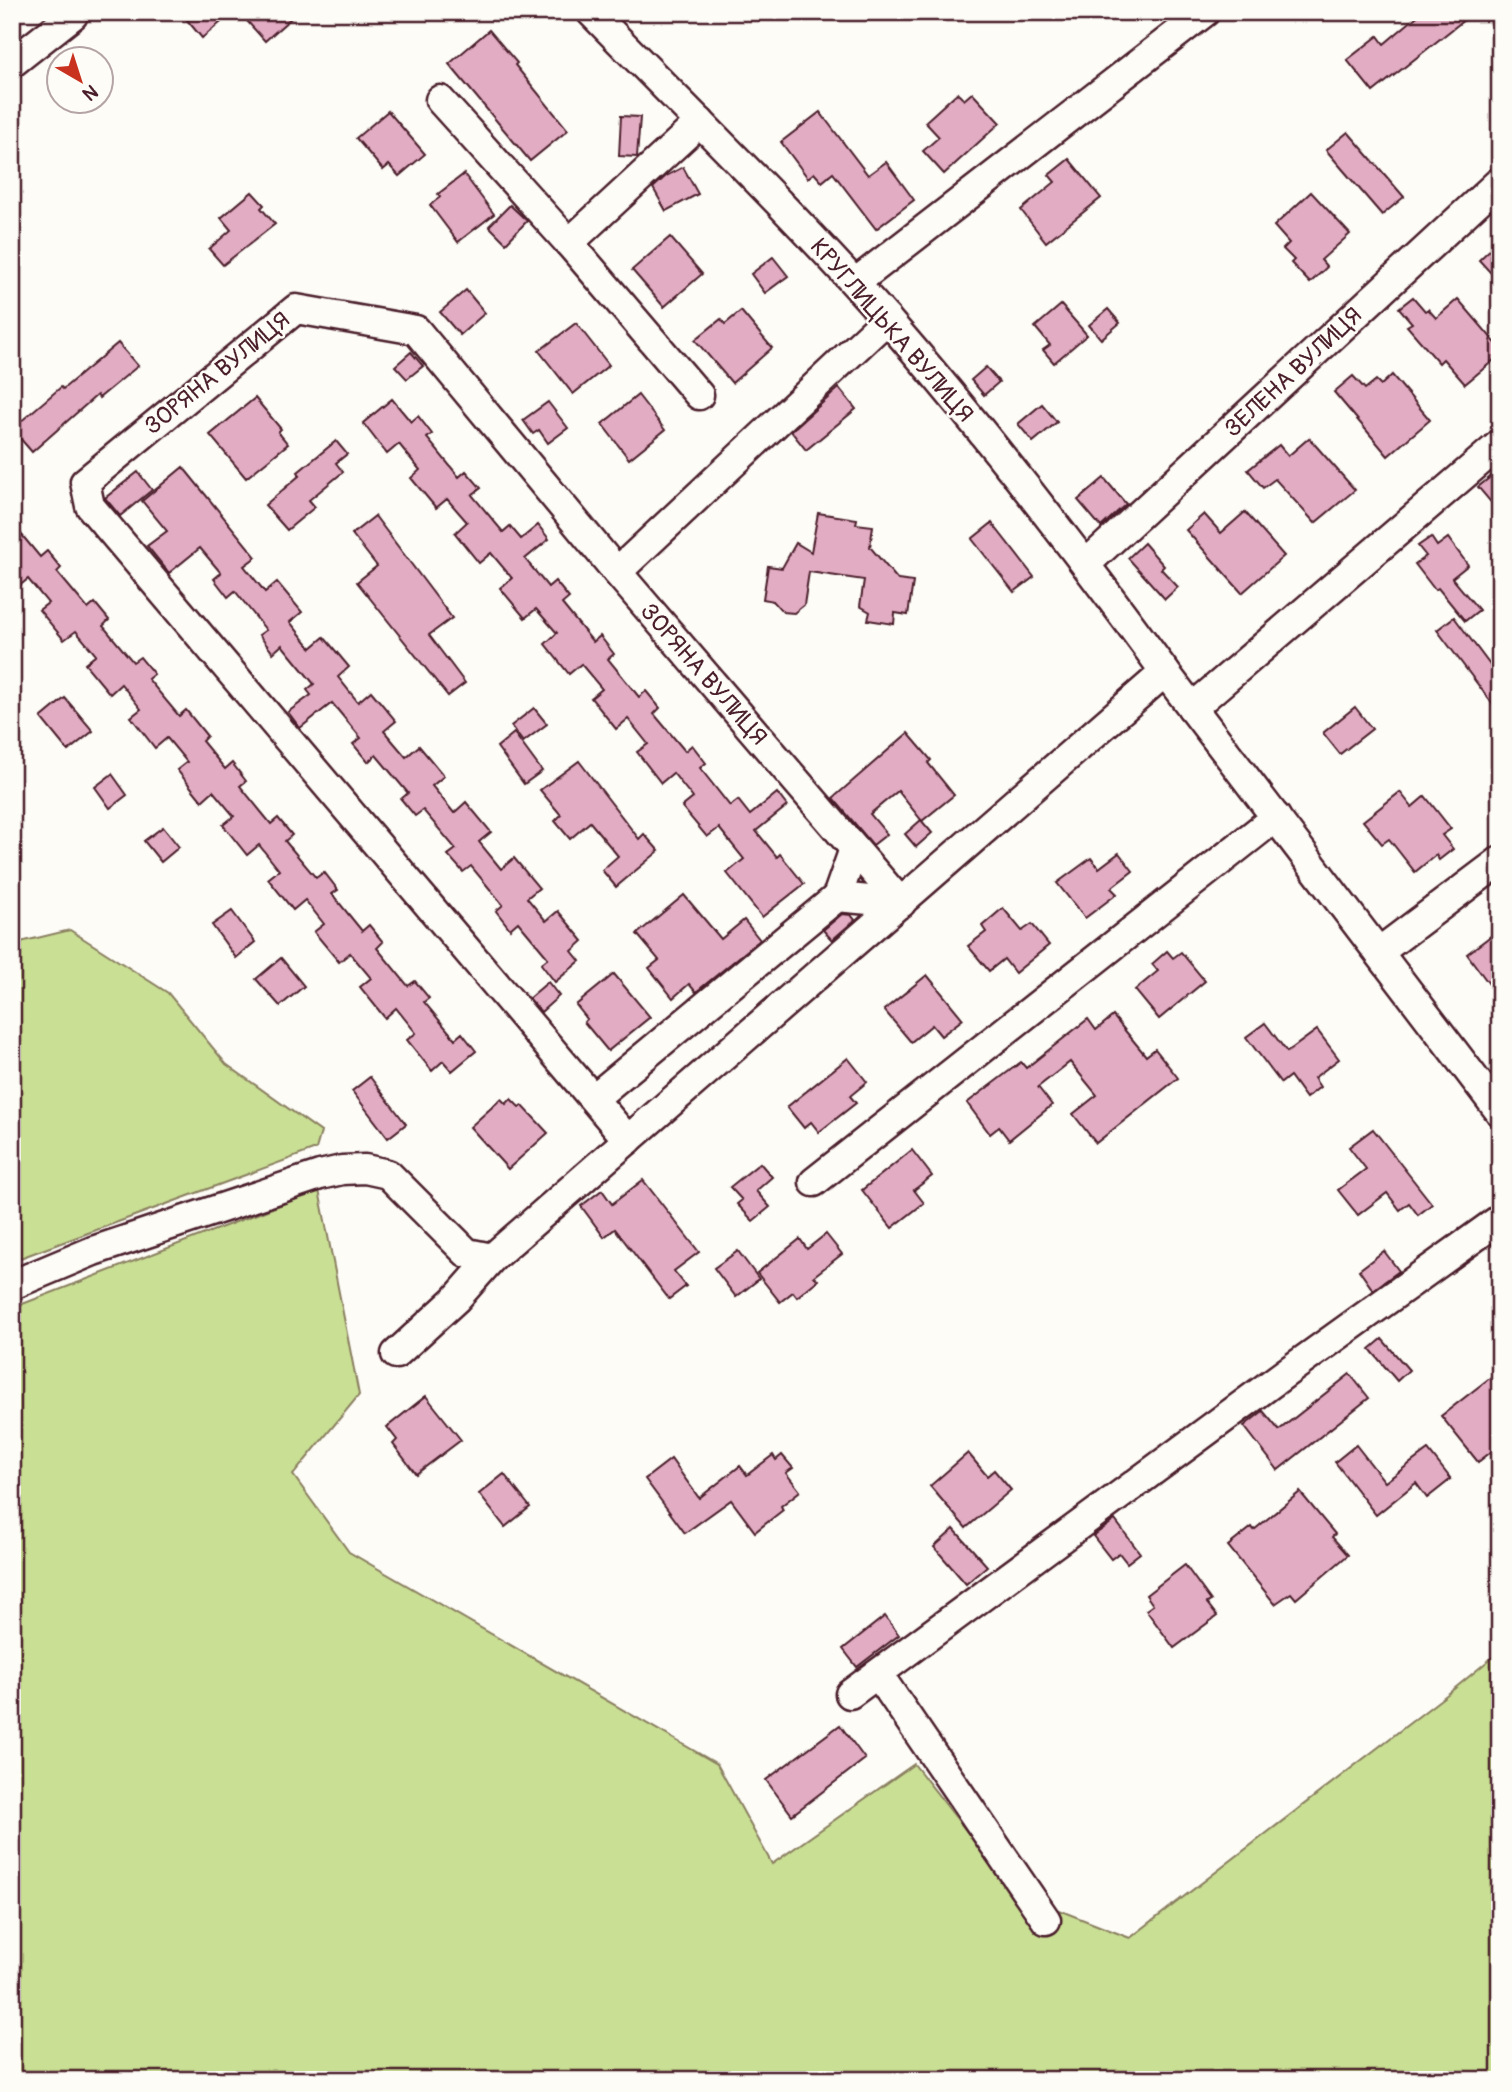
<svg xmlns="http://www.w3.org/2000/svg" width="1512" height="2092" font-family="Pangolin,sans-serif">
	<rect width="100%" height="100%" fill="#fdfcf7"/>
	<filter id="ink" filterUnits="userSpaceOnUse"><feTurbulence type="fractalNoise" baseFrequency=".0143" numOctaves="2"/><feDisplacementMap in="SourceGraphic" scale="14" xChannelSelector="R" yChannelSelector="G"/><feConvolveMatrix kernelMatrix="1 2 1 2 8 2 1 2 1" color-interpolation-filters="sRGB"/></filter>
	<g filter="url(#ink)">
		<g fill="#c9df94" stroke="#8a7f60" stroke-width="2">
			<polygon points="70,930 168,993 226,1064 321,1132 316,1149 12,1261 12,944"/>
			<polygon points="319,1190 359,1395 293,1475 349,1552 717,1764 772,1864 914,1764 1015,1893 1130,1938 1449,1693 1500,1651 1500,2080 12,2080 12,1308"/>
		</g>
		<g fill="#e2acc3" stroke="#4a1f2b" stroke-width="2">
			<polygon points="196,12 233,12 202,38 187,20"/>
			<polygon points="239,12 298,12 265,41"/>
			<polygon points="1422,12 1474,12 1373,92 1347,60 1378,36 1384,44"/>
			<polygon points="489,30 517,63 515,65 568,130 530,161 449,64"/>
			<polygon points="957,93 964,100 972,93 1000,123 944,174 923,151 939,137 925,122"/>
			<polygon points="388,111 425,154 399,176 389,165 383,170 356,138"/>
			<polygon points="820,112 868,175 886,162 914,200 876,229 833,173 822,182 814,173 808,178 781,142"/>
			<polygon points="621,116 640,117 637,157 619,156"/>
			<polygon points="1348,132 1404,197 1382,215 1326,150"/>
			<polygon points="1069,159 1101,198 1046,242 1021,210 1055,182 1049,175"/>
			<polygon points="683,167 698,194 666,211 653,188 666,176"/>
			<polygon points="464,174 494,214 458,242 430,205 440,197 438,194"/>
			<polygon points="252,192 264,205 261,208 275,224 223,265 209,249 231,230 221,218"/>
			<polygon points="1311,192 1350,234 1321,260 1327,267 1310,283 1291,263 1294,260 1283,249 1289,243 1274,226"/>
			<polygon points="510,205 527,221 506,243 489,226"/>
			<polygon points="670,237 702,274 664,307 632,270"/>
			<polygon points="1500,240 1500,283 1479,260"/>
			<polygon points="773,257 788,276 765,293 751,274"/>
			<polygon points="466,290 485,313 460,335 440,312"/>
			<polygon points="1413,297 1425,311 1428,309 1436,318 1458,299 1500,348 1500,355 1465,384 1443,359 1439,363 1407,326 1412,323 1399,308"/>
			<polygon points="1061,305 1087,335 1054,363 1043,350 1050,345 1035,327"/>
			<polygon points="1108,309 1120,323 1101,339 1089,325"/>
			<polygon points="741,311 772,348 732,383 695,340 721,319 725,324"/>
			<polygon points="576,323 609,365 573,394 539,351"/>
			<polygon points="118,343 138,366 99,398 97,395 32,452 12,429 61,387 63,389"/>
			<polygon points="411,352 423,366 407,379 395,366"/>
			<polygon points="986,367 999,382 984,395 971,380"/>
			<polygon points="1392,375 1430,420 1388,456 1334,392 1353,376 1365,389 1376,380 1381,385"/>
			<polygon points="839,388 856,409 806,450 791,431"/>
			<polygon points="638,395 665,430 629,459 602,424"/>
			<polygon points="255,398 281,429 278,432 288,444 246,478 210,435"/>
			<polygon points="392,399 411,422 418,416 432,434 427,438 459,477 466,471 481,488 472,495 503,532 510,526 521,539 538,525 549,539 525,559 548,587 555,581 569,598 562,604 593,642 600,636 614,654 608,659 639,697 646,691 660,708 654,714 685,751 692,745 706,763 700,768 730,806 738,800 750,815 777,793 787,806 756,831 777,857 780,854 804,884 762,917 727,873 744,859 719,828 707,837 682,807 693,798 673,773 661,783 637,752 648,744 628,719 616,729 591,698 602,689 581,664 569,674 545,644 557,633 536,609 525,618 500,588 512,578 491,553 479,563 455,533 467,522 447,499 436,508 411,478 420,470 399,444 387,454 363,423"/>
			<polygon points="548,402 568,428 548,443 539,430 533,434 523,420"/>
			<polygon points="1042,404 1057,422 1033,442 1018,424"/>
			<polygon points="1309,438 1355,490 1315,523 1275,479 1263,488 1248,470 1279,445 1288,456"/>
			<polygon points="336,441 347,454 336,463 343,472 309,500 315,507 287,530 265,505 300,475 298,472"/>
			<polygon points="183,467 256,557 244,566 265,592 277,582 302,612 290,622 311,648 324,637 349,667 338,677 358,702 371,691 396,721 384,731 406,757 419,746 444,776 432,786 454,813 466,802 491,832 479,842 501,869 514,858 539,888 527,898 546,921 558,911 583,941 572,951 580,961 555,982 541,964 548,958 518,922 510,929 496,911 503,905 471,866 463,872 448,855 456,849 423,810 415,816 401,799 408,793 376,755 368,762 353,744 361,738 332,703 300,728 288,712 311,695 307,690 314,684 282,645 273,653 259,635 266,630 235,591 228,597 214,579 221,573 200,548 169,573 147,546 167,531 142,501"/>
			<polygon points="138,472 152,490 120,516 105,498"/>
			<polygon points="1493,475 1500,484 1500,513 1478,487"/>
			<polygon points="1104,478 1126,504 1101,527 1078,500"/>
			<polygon points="1245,512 1284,556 1242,593 1186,530 1204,514 1221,533"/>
			<polygon points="818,513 857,519 856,524 873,526 870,547 898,580 913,582 908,615 895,613 894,624 868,620 870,612 860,606 864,580 809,572 804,605 794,613 783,612 773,601 763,599 768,566 782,568 796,543 811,552"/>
			<polygon points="375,516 452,618 429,635 465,683 448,696 357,582 377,566 352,534"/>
			<polygon points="992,523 1034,577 1014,592 972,539"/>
			<polygon points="21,534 40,557 47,551 61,568 57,572 88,609 95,603 109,620 103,626 133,662 140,657 154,674 148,679 179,716 186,710 207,736 202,741 225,769 232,763 246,781 240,786 271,824 278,818 292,835 285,841 316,878 324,872 338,890 332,894 362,931 369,925 383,942 377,948 408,986 415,981 429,998 424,1002 455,1039 462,1033 476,1051 452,1071 443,1061 432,1071 407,1040 416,1033 396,1008 385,1018 360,987 371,978 350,953 339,962 314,932 324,924 305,900 293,910 268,879 279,870 259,845 247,855 223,825 234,816 213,791 202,801 177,770 187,762 167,738 155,748 131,717 141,709 121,684 110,694 85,664 96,655 76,631 64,640 39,610 48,603 28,579 12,592 12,541"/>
			<polygon points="1431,537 1437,546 1448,538 1468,565 1452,578 1479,610 1465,621 1438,588 1435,590 1415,564 1426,556 1418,546"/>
			<polygon points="1144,543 1164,566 1161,569 1178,587 1165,599 1128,558"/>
			<polygon points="1454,617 1490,665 1500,657 1500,714 1437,630"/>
			<polygon points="65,698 93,731 68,751 41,718"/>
			<polygon points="1355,707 1372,729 1340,754 1323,733"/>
			<polygon points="534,708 547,724 523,742 511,726"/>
			<polygon points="514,733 542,771 524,784 497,747"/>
			<polygon points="908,733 931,760 928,763 954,795 922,821 898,791 870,814 887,834 873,845 833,798"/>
			<polygon points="579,761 639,839 644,834 659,851 616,887 602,870 618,856 590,822 570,839 555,821 561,815 540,790"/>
			<polygon points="112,774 127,795 110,808 95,787"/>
			<polygon points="1400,792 1412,807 1425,796 1451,829 1442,835 1453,849 1439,860 1436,855 1415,872 1389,839 1382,844 1363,821"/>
			<polygon points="921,820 932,833 916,847 905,834"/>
			<polygon points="163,827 179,847 161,862 144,841"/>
			<polygon points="1119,853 1133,871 1111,888 1117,894 1085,918 1057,883 1091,858 1099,868"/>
			<polygon points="684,895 721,939 744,920 760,940 696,992 689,984 673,998 649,968 659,960 637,934"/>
			<polygon points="1003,908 1022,931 1032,924 1049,945 1015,973 1004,959 989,971 968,946 986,932 982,926"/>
			<polygon points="232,911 255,942 236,958 212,925"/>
			<polygon points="842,914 851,915 855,920 832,940 823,930"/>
			<polygon points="1500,929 1500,999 1467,954"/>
			<polygon points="1167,951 1173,958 1181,952 1205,981 1159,1019 1135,990 1158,971 1152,964"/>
			<polygon points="281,958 304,986 280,1006 256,979"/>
			<polygon points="614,974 650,1017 608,1051 584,1022 587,1019 576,1005"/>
			<polygon points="927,975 963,1019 941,1036 932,1025 911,1042 884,1010"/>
			<polygon points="548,982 559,996 541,1012 529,998"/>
			<polygon points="1113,1016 1146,1056 1155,1049 1178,1078 1096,1143 1073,1114 1097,1095 1070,1062 1038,1087 1052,1105 1009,1140 999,1127 990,1134 967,1103 1021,1062 1026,1068 1088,1019 1096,1030"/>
			<polygon points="1265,1023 1287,1052 1317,1030 1339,1059 1314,1078 1320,1087 1306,1098 1290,1076 1281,1083 1246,1037"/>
			<polygon points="848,1058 867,1082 850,1096 856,1103 819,1132 811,1122 804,1128 787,1107"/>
			<polygon points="370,1077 406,1124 388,1138 352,1091"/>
			<polygon points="501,1099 506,1104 511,1099 519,1107 522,1105 548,1133 508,1169 470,1127"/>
			<polygon points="1373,1129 1432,1204 1418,1215 1409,1203 1400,1210 1387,1193 1358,1215 1338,1190 1366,1169 1349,1147"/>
			<polygon points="912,1150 932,1176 914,1190 924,1203 892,1228 862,1190"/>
			<polygon points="760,1163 772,1177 756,1191 770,1207 753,1221 737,1204 742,1200 730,1187"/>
			<polygon points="643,1180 699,1252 674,1271 686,1286 669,1299 615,1229 604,1237 581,1206 602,1190 612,1204"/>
			<polygon points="826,1234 842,1254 814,1276 818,1280 797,1297 793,1292 780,1302 757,1273 800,1239 807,1249"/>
			<polygon points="738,1251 759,1279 736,1297 714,1268"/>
			<polygon points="1384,1251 1399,1271 1373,1290 1359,1270"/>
			<polygon points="1382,1339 1409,1370 1397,1381 1370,1349"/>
			<polygon points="1500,1370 1500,1445 1478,1462 1441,1416"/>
			<polygon points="1350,1374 1369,1398 1278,1470 1244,1426 1263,1411 1279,1430"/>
			<polygon points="426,1396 461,1440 416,1474 393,1444 397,1440 387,1427"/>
			<polygon points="1356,1445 1385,1482 1428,1450 1451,1479 1427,1498 1416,1483 1376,1515 1335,1462"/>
			<polygon points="968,1453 987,1476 994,1470 1011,1490 966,1528 930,1486"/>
			<polygon points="773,1455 776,1460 782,1455 793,1468 786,1473 800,1491 781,1506 783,1510 755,1532 731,1500 685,1533 645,1479 671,1459 699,1498 740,1466 747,1475"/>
			<polygon points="504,1474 530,1507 505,1527 479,1494"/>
			<polygon points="1300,1492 1335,1534 1332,1537 1348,1555 1296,1599 1291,1593 1275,1604 1228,1546 1252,1527 1254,1530"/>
			<polygon points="1115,1520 1140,1553 1127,1563 1119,1553 1111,1559 1093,1536"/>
			<polygon points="954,1529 987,1566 966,1584 934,1547"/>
			<polygon points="1185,1565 1211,1601 1207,1603 1217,1616 1174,1648 1146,1610 1153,1605 1146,1595"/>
			<polygon points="885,1616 899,1635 857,1667 843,1649"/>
			<polygon points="840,1725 865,1759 792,1815 766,1780"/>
		</g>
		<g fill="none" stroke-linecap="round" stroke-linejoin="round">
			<defs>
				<g id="minor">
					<path d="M591,12c99,101 201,200 295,306 99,113 191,233 279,354"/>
					<polyline points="12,63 73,15 74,12"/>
					<polyline points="440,100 569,243 699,395"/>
					<polyline points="569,243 700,122"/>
					<polyline points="855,283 1205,12"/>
					<polyline points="1086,564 1500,181"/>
					<polyline points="617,572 887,319"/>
					<polyline points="1192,708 1500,444"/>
					<polyline points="854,849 837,897 901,903"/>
					<polyline points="1379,952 1500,861"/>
					<polyline points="594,1098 837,897"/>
					<polyline points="628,1140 90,506 85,482 296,309 416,330 617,572 901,903"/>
					<polyline points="814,1182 1276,817"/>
					<polyline points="12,1285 93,1251 320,1175 342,1170 365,1169 388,1174 467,1253 492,1258 1165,672 1500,1112"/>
					<polyline points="396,1354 456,1299 492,1258"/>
					<polyline points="878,1674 1046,1920"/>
					<polyline points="850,1694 1287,1372 1500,1219"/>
				</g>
			</defs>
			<use href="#minor" stroke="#4a1f2b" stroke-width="33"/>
			<use href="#minor" stroke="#fdfcf7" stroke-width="28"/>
		</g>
	</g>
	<g text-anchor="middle" stroke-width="5" stroke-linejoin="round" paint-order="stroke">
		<g font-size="24" fill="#4a1f2b" stroke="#fdfcf7">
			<text transform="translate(892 330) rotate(49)" y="8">КРУГЛИЦЬКА ВУЛИЦЯ</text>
			<text transform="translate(1293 372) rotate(-43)" y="8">ЗЕЛЕНА ВУЛИЦЯ</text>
			<text transform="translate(217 373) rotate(-39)" y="8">ЗОРЯНА ВУЛИЦЯ</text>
			<text transform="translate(704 674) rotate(49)" y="8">ЗОРЯНА ВУЛИЦЯ</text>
		</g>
	</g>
	<rect width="1512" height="2092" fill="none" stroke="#fdfcf7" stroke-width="42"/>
	<rect x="21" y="21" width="1470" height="2050" fill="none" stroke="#4a1f2b" stroke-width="2.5" filter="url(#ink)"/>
	<g transform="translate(80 80) rotate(141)"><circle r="33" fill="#fdfcf7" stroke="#b5a4a5" stroke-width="2"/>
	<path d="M0-5L12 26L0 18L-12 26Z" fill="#c8321e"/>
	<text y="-10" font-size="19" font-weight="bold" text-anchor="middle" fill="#4a1f2b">N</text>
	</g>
</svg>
